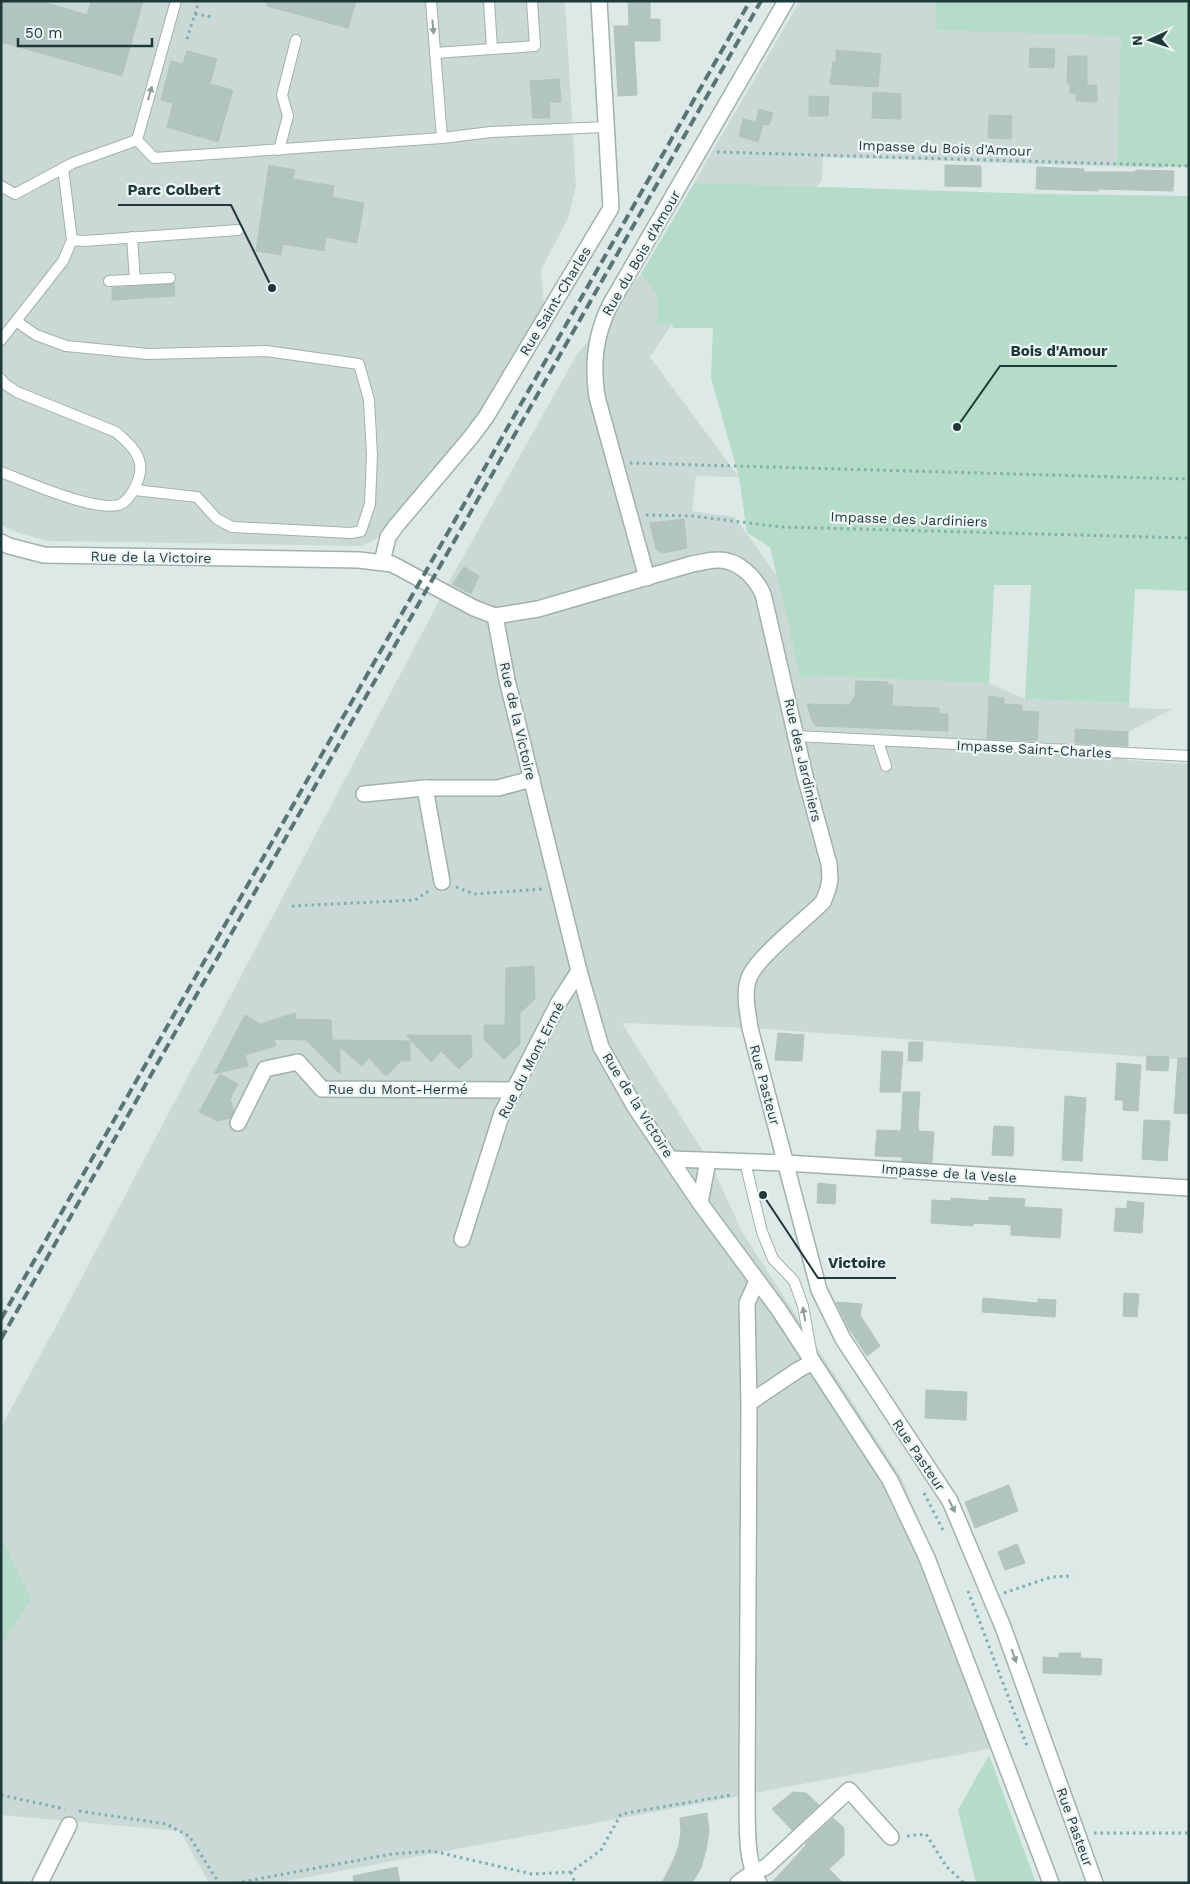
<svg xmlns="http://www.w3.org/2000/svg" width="1190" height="1884" font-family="'Work Sans',sans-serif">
	<rect width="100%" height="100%" fill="#dde9e7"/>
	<g fill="#cbd9d6">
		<polygon points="1,1 565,1 576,186 568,218 541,270 544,306 468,435 381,536 362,546 48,541 18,533 1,525"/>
		<polygon points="800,1 1189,1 1168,41 1164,168 823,157 822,181 672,324 650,357 739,477 696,476 692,511 735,517 777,576 989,683 1025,699 1129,703 1130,708 1172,709 1128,732 1127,760 1189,764 1189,1060 750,1028 622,1023 704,1153 716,1175 742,1232 901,1477 924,1532 931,1576 994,1748 276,1883 209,1883 180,1831 1,1815 1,1427 61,1317 449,582 576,356 641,274"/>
	</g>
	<g fill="#b5dcc8">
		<polygon points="936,1 1189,1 1189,167 1117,165 1121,36 935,30"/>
		<polygon points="695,183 1042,194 1189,196 1189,591 1135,589 1129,703 1025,699 1031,585 994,585 989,683 812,675 801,678 770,547 747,533 739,477 711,378 713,328 673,328 672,324 657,324 657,294 641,274"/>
		<polygon points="1,1537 31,1599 1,1647"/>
		<polygon points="989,1755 1036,1883 976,1883 958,1810"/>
	</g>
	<g fill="#b2c4c0" stroke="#b0c3bf">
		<polygon points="1,1 41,1 87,15 91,1 143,1 122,76 1,42"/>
		<polygon points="267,1 356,1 348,28 267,6"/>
		<polygon points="628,1 650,1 650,19 660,19 660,41 634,41 637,95 618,96 614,26 629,26"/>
		<polygon points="1030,48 1055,49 1054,68 1029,67"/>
		<polygon points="836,50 881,54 878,87 830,84 833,62 836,62"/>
		<polygon points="187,51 217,59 210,84 233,90 218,142 167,127 173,103 161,100 171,61 183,64"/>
		<polygon points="1068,56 1087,56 1087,85 1097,85 1097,102 1076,101 1076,94 1070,93 1070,83 1067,83"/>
		<polygon points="559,79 561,102 549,102 550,118 533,118 530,81"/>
		<polygon points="873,92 901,94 901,119 872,118"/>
		<polygon points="809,96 829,97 828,116 809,116"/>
		<polygon points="759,109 773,113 769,125 763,124 758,142 739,136 743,119 756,122"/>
		<polygon points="989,115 1012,116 1011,139 988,138"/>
		<polygon points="269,165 295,170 293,179 334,186 332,197 364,203 357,243 326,237 324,251 283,244 281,255 256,251"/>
		<polygon points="945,165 981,166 981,187 945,186"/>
		<polygon points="1037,167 1084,169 1084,172 1135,172 1136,170 1174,171 1173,191 1097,189 1098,191 1036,189"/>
		<polygon points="174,283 175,296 112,300 112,288"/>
		<polygon points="684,519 687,548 663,553 656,549 650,523"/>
		<polygon points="464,567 479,576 471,594 453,584"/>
		<polygon points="856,681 888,682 888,685 893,685 892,706 939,708 939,713 948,714 948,731 816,726 812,720 807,704 849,705 855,696"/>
		<polygon points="989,696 1004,698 1004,704 1022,705 1022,711 1039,712 1037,741 987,739"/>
		<polygon points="1075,729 1128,732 1128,746 1075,743"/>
		<polygon points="534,966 535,999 520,1013 520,1044 504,1060 484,1039 484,1025 505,1025 506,968"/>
		<polygon points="295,1013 296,1019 331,1020 332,1040 410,1041 410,1061 401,1061 386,1076 369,1058 362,1066 340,1047 340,1074 306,1040 274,1039 276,1046 245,1055 248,1066 214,1074 245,1015 260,1024"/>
		<polygon points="778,1033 804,1035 802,1061 775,1060"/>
		<polygon points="406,1035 471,1035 472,1056 459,1069 441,1051 431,1062"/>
		<polygon points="909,1042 923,1042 922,1061 908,1061"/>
		<polygon points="882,1051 903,1052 900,1092 880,1092"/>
		<polygon points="1147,1056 1169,1057 1168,1071 1146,1070"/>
		<polygon points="1178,1058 1189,1058 1189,1114 1174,1113"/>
		<polygon points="1117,1063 1141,1065 1138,1111 1123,1110 1123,1100 1115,1100"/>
		<polygon points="220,1074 238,1084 230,1099 234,1111 230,1118 218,1121 199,1112"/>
		<polygon points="903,1092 920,1092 918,1126 919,1131 934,1132 932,1163 902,1161 902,1157 875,1156 877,1130 901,1131"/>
		<polygon points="1065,1096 1086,1098 1082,1161 1062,1160"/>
		<polygon points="1144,1120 1170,1121 1167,1161 1142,1159"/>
		<polygon points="994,1126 1014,1127 1013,1156 992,1155"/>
		<polygon points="818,1183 836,1185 835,1204 817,1203"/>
		<polygon points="989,1197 1025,1199 1024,1207 1062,1209 1060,1238 1011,1235 1011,1225 973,1223 973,1226 931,1223 932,1200 951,1201 951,1198 989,1201"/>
		<polygon points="1127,1201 1144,1203 1142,1233 1114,1231 1116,1208 1127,1209"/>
		<polygon points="1124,1293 1139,1294 1137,1317 1123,1316"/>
		<polygon points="983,1298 1038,1303 1038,1299 1056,1300 1055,1317 982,1312"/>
		<polygon points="836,1302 862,1304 860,1315 880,1346 867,1356 848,1327"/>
		<polygon points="926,1390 967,1392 966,1420 925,1418"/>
		<polygon points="1009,1485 1018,1511 975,1528 965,1502"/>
		<polygon points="1017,1544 1025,1563 1005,1570 998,1552"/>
		<polygon points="1059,1653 1081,1653 1080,1658 1102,1659 1101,1675 1043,1673 1043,1657 1059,1658"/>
		<polygon points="793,1792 806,1793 819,1805 792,1830 772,1809"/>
		<polygon points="707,1813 709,1831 706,1850 701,1868 692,1883 662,1883 674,1859 679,1845 681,1831 680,1818"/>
		<polygon points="833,1818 844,1828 844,1855 829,1869 843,1883 771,1883 791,1862 806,1845 805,1844"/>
		<polygon points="397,1867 400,1883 354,1883 353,1876"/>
	</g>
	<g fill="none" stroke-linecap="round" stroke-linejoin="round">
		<defs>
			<g id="service">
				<polyline points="431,1 442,138"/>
				<polyline points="489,1 492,49"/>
				<polyline points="435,53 535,46 532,1"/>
				<polyline points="137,140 176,1"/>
				<polyline points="279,150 288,116 282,95 296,40"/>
				<polyline points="1,186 15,194 73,163 137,140 154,158 442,138 491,132 605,127"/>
				<polyline points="132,237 135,280"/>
				<polyline points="72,240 84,241 238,230"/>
				<polyline points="109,281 170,278"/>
				<polyline points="16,321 36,335 66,346 148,354 266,351 359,364 369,400 372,455 370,504 361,531 351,533 232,527 217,519 197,497 135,490"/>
				<polyline points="1,340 63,261 72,240 63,168"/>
				<path d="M1,379l4,5 12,8 99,40c14,12 29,25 23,45 -3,10 -7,19 -16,26 -21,13 -98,-22 -122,-31"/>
				<polyline points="796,736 1189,756"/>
				<polyline points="878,741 886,766"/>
				<polyline points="745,1162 762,1232 773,1259 794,1281 803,1306 812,1356"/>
			</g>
			<g id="minor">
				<polyline points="382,562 388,537 396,526 471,437 486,417 611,208 599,1"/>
				<path d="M647,578l-50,-181c-5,-33 -2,-62 13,-92l176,-304"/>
				<path d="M495,616l43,-7 154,-45c8,-1 17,-4 25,-4 21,-1 38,17 46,34l42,182 24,88 1,15 -2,10 -5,13c-17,17 -67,56 -74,76 -6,15 -1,35 1,50l69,262 24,49 107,162 53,126 92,256"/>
				<polyline points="425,788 442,882"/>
				<polyline points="364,794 425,788 498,788 532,779"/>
				<polyline points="238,1123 265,1069 298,1062 322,1089 514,1090"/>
				<polyline points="671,1159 786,1163 1189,1188"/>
				<polyline points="700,1203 708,1161"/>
				<polyline points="462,1239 502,1113 559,1002 579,971"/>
				<path d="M757,1281l-10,22 2,100 -2,389c1,27 -3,68 12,91"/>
				<polyline points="749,1403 798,1370 813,1362"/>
				<polyline points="40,1883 69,1825"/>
				<polyline points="738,1883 752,1873 766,1867 849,1790 891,1837"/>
			</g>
			<polyline id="tertiary" points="1,542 9,546 44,555 359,560 392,564 474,608 495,616 507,680 579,971 601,1047 635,1107 700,1203 779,1310 890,1480 927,1558 1051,1883"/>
		</defs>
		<use href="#service" stroke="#a0b1af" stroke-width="12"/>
		<use href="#minor" stroke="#a0b1af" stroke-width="18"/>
		<use href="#tertiary" stroke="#a0b1af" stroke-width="18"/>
		<g stroke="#7daeaa" stroke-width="3" stroke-dasharray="2.5 4" stroke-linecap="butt">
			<polyline points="195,14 212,17"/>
			<polyline points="187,39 199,1"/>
			<polyline points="717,152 1189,166"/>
			<polyline points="630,463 1189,479"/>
			<polyline points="646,515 693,516 781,527 1189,538"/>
			<polyline points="456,887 474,894 543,889"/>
			<polyline points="292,906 415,900 430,890"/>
			<polyline points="924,1493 944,1532"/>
			<polyline points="968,1591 1027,1746"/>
			<polyline points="1004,1593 1051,1577 1073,1576"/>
			<polyline points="1,1795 65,1809"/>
			<polyline points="79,1811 166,1824 189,1836 219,1883"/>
			<polyline points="1094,1833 1189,1833"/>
			<polyline points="907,1836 926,1834 946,1866 964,1883"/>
			<polyline points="571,1872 575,1883"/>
			<polyline points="236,1883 392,1854 432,1851 532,1874 571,1872 601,1850 621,1814 731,1795"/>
		</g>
		<use href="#service" stroke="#fff" stroke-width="10"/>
		<use href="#minor" stroke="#fff" stroke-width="15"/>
		<use href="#tertiary" stroke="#fff" stroke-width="15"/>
		<g stroke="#587574" stroke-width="4" stroke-dasharray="10 5" stroke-linecap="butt">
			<polyline points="1,1319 750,1"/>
			<polyline points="1,1339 761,1"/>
		</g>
	</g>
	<defs><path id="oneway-solid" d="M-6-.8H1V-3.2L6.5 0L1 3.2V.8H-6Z" transform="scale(1.25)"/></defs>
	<g fill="#8f9c9c">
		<use href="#oneway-solid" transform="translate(433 27) rotate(85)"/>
		<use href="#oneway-solid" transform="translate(150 93) rotate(-74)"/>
		<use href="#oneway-solid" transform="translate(804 1314) rotate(-100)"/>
		<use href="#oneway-solid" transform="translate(952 1506) rotate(64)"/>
		<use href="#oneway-solid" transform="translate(1014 1656) rotate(70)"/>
	</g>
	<g text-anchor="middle" stroke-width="4.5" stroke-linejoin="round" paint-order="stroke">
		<g font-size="14" fill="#1f3938" stroke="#edf6f4">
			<text transform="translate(945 148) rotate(2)" y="5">Impasse du Bois d'Amour</text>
			<text transform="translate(641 253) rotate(-60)" y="5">Rue du Bois d'Amour</text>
			<text transform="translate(555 301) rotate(-59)" y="5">Rue Saint-Charles</text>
			<text transform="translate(909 519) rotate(2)" y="5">Impasse des Jardiniers</text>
			<text transform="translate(151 557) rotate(1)" y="5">Rue de la Victoire</text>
			<text transform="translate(518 721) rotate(77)" y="5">Rue de la Victoire</text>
			<text transform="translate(1034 749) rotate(3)" y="5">Impasse Saint-Charles</text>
			<text transform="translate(803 760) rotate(77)" y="5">Rue des Jardiniers</text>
			<text transform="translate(531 1060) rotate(-63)" y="5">Rue du Mont Ermé</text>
			<text transform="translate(765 1085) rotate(75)" y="5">Rue Pasteur</text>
			<text x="398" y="1094">Rue du Mont-Hermé</text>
			<text transform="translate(638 1105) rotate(58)" y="5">Rue de la Victoire</text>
			<text transform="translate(949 1173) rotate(4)" y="5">Impasse de la Vesle</text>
			<text transform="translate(919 1455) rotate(56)" y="5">Rue Pasteur</text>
			<text transform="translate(1075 1827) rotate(70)" y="5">Rue Pasteur</text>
		</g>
	</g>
	<path fill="none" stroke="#1f3938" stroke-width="2" d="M272 288L231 205H118M957 427L1000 366H1117M763 1195L818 1278H896"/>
	<g fill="#1f3938" stroke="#edf6f4" stroke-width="2">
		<circle cx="272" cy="288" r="5"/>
		<circle cx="957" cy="427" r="5"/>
		<circle cx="763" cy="1195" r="5"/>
	</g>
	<g font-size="15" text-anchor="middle" font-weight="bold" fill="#1f3938" stroke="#edf6f4" stroke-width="4.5" stroke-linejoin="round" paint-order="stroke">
		<text x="174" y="195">Parc Colbert</text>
		<text x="1059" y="356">Bois d'Amour</text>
		<text x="857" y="1268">Victoire</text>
	</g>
	<rect width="1190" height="1884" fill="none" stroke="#1f3938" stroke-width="5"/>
	<g transform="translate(1150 40) rotate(267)" stroke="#edf6f4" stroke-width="4" paint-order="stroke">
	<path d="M0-4L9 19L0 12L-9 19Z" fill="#1f3938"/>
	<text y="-8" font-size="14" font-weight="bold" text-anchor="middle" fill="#1f3938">N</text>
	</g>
	<path d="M18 38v8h134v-8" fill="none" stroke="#1f3938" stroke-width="2.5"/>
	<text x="25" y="38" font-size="15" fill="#1f3938" stroke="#edf6f4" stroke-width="4" paint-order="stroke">50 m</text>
</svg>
